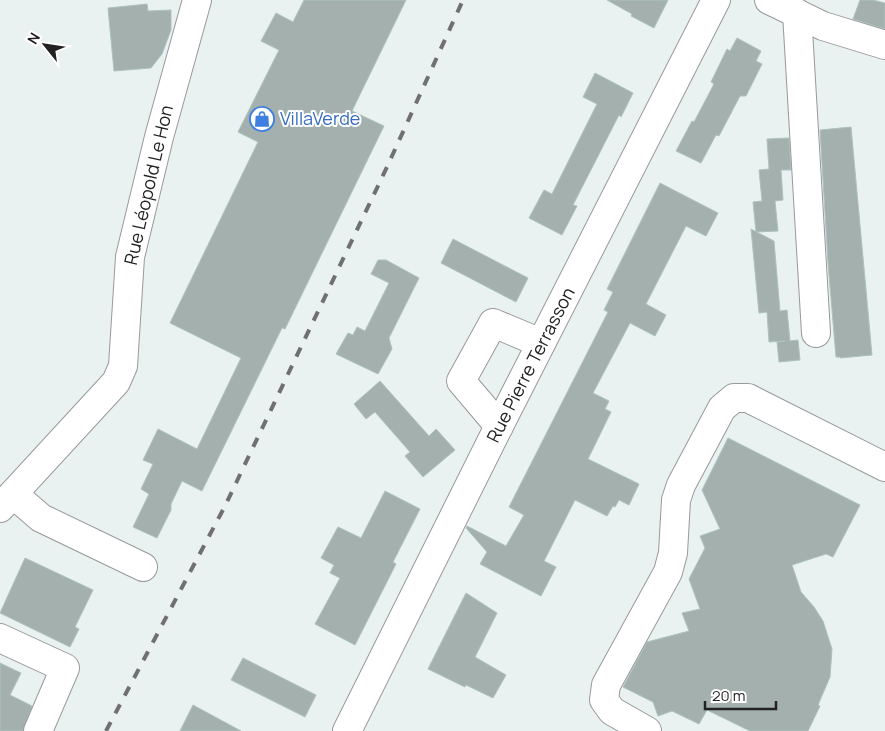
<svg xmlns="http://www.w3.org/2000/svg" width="885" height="731" font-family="Manrope,sans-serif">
	<rect width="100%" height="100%" fill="#e9f1f1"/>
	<g fill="#a4b0ae" stroke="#acc3bf">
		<polygon points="304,0 406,0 352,111 384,126 285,329 282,328 202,491 182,481 171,504 171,510 157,538 133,527 149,494 141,489 153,464 143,460 158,429 197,449 241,358 170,323 258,142 238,132 279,50 261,41 276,13 293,22"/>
		<polygon points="607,0 668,0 654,28 631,16 632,14"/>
		<polygon points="860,0 873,0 885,3 885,29 853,19"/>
		<polygon points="147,4 148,11 171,10 171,30 162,54 151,68 114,71 108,8"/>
		<polygon points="737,38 761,51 756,61 762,64 746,96 740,96 719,136 716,135 701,163 676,151 692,121 694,122 714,84 711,82 727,49 730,51"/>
		<polygon points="595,73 633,93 621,117 619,115 573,205 577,206 562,235 529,218 544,190 552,194 597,104 583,97"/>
		<polygon points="851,127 872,355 840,358 840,357 836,357 828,263 820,130"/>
		<polygon points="789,138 791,170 781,170 783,200 775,201 778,231 756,232 753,202 762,201 759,170 769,169 767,139"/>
		<polygon points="660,183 718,213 706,236 686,226 646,304 666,315 655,336 630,323 593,393 609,401 605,409 611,412 588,459 639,484 629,505 619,500 615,507 613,506 607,516 575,500 544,561 556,567 541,596 480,564 487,552 466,528 467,526 506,546 524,515 509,507 608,312 604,310 613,292 607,289"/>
		<polygon points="751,229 774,241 780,311 787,310 790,341 798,340 800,360 779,362 777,342 785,341 769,342 767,312 759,313"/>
		<polygon points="453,239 528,278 516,302 441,263"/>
		<polygon points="378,260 386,260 419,278 389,338 392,349 378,374 336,354 348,333 353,335 357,327 365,331 389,283 371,274"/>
		<polygon points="380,381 429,436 436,429 455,450 423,477 405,456 410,452 375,412 366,419 354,404"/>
		<polygon points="728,438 860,505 833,557 826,554 792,565 801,592 814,607 823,621 832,649 830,677 818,705 820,706 808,731 750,731 707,710 699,724 672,711 658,716 653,702 623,687 647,642 689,631 682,613 700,609 689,579 705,548 700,536 720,529 702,490"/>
		<polygon points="385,491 420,509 393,562 396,564 355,645 315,624 340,578 330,573 334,565 321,558 338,527 361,538"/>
		<polygon points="25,558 93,590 75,627 79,629 70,647 0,613"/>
		<polygon points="466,593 497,613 475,657 506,675 493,698 466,685 465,687 428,669"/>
		<polygon points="243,658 316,695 305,717 231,680"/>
		<polygon points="0,663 21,673 10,695 32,706 23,731 0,731"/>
		<polygon points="193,705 241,731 180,731"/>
	</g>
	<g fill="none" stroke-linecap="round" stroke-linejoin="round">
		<defs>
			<g id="minor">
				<polyline points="769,0 823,26 885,45"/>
				<polyline points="797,13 816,333"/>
				<polyline points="499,426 461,381 493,323 541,343"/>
				<polyline points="13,494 41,518 143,567"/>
				<polyline points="0,508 116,382 123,366 130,257 159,137 197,0"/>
				<polyline points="0,638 65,668 38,731"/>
				<polyline points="347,731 499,426 716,0"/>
				<polyline points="647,731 612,711 604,700 606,685 668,572 673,553 676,500 681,485 722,408 734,398 748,398 885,467"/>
			</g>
		</defs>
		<use href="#minor" stroke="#999" stroke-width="30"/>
		<use href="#minor" stroke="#fff" stroke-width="28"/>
		<polyline stroke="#707070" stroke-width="4" stroke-dasharray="10 10" stroke-linecap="butt" points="106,731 225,506 387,167 463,0"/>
	</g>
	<defs>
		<symbol id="shop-ring" viewBox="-11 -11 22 22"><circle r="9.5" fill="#fff" stroke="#3f7fe0" stroke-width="1.5"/><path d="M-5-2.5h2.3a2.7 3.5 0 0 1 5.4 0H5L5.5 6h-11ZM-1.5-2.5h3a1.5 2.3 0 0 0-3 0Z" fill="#3f7fe0"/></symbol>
	</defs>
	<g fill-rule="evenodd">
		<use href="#shop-ring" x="248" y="105" width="28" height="28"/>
	</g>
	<g text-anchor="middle" stroke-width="4" stroke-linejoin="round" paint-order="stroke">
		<g font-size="18" fill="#366cbe" stroke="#fff" text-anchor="start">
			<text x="280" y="125">VillaVerde</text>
		</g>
		<g font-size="18" fill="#222" stroke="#fff">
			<text transform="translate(149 185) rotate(-77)" y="6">Rue Léopold Le Hon</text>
			<text transform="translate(531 365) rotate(-63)" y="6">Rue Pierre Terrasson</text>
		</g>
	</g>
	<g transform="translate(45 45) rotate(300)" stroke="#ffffff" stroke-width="4" paint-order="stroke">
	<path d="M0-4L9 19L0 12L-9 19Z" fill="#222222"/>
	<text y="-8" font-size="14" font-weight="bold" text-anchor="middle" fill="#222222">N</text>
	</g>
	<path d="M705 701v8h71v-8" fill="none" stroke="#222222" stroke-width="2.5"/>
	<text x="712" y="701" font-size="15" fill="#222222" stroke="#ffffff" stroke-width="4" paint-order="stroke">20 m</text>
</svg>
